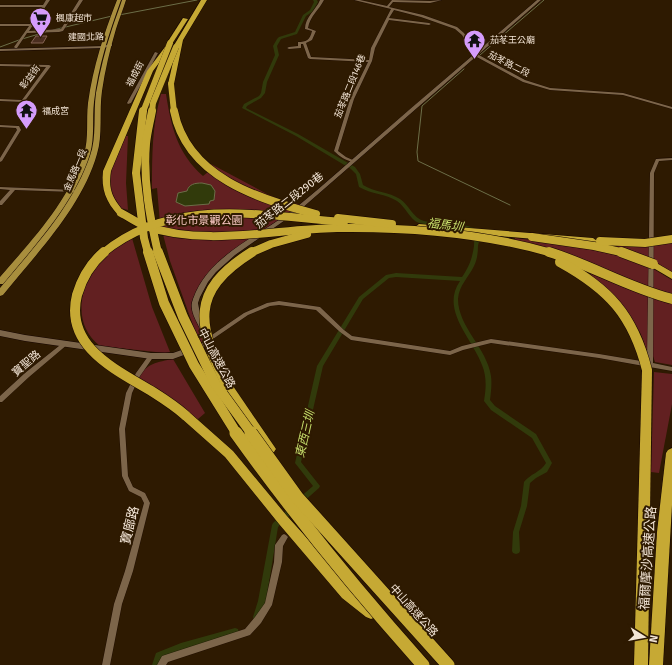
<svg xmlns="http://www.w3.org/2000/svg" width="672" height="665" font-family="'Fira Sans','Noto Sans TC',sans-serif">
	<rect width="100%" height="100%" fill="#2e1a01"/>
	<g fill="#622021">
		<path d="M161,94h5c5,32 11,59 37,82l5,-4 3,-8 56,30 15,6 20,5 -87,63 -19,32 10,40 -3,2h-4l-29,-81 -10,-38 -3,-35 -5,1c0,-34 0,-63 9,-95z"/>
		<polygon points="121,136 128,136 126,183 128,210 121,208 108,189 109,172"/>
		<path d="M132,238l20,69 18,45 -5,1 -65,-7c-31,-24 -19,-67 6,-90 7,-7 17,-12 26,-18z"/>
		<path d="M515,238c36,5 75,6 110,18 17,6 32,15 47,24v17l-157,-57z"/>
		<polygon points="672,243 672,273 614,248 617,245"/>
		<path d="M591,274l42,17 39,12v62l-17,-3 -4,-12 -5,-1c-2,-7 -4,-14 -8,-20 -10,-22 -31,-38 -48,-54z"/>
		<path d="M173,359l32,54 -7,6 -59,-40c6,-16 19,-17 34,-20z"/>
		<polygon points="654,372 672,374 672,404 659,473 651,472"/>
	</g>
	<path fill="#313a0b" stroke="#6c6e48" d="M202,183l9,2 4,6 -1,9 -4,1 -1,3 -24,2 -9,-4 2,-9 9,-2c2,-7 8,-8 15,-8z"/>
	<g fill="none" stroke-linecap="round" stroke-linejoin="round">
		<g stroke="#6c6e48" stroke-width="1">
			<polyline points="119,15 197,0"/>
			<polyline points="53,30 112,16"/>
			<polyline points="22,39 46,32"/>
			<polyline points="0,47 19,40"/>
			<polyline points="480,55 544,0"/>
			<polyline points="464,69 422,106 417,152 418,161 510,205"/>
		</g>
		<g fill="#313a0b" fill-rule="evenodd">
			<path d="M313,0h4l1,2 -6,10 -6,4 -9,18 -16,5 -4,7 2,9 -12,27 -2,11 -4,5 -14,8 -1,2 52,26 57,33 5,7 3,11c11,7 26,7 37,14 9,6 13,19 24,22 12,3 46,1 54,10 3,4 1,10 0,15 0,7 -1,14 -4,20 -5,11 -15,19 -16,33 0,28 29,49 33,77 1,8 0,16 -1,24l5,6 41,28 16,29 -5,9 -11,6 -6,5 -3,23 -8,26 1,19 -1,2 -3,1 -3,-1 -1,-2 1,-19 8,-26 3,-24c6,-8 17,-10 22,-19l-14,-25 -41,-28 -7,-9c2,-12 3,-24 -2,-36 -10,-27 -42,-55 -22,-84l-64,-4 -7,1 -26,21 -40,67 -22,96 19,24 -1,2 -17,15 -2,1 -2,-1 -1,-2 1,-2 15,-13 -18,-23 22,-97 42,-69 27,-22 10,-2 66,4c7,-10 10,-18 12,-31 0,-5 1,-8 0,-13 -13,-10 -39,-5 -55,-10 -10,-4 -13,-16 -22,-22 -11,-7 -26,-7 -38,-14l-3,-13 -5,-5 -55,-33 -54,-28 2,-4 15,-8 2,-3 2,-11 12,-27 -2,-9 4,-7 2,-2 16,-5 8,-17 7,-5 4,-8z"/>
			<polygon points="292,506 294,507 295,509 294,511 278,527 266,601 260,620 257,621 254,620 253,617 258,601 272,525 273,523 290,507"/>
			<polygon points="235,628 238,629 239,632 238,635 181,651 162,659 160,665 152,665 156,653 181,643"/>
		</g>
	</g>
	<polygon fill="#4b2e1f" stroke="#846353" points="36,36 47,36 43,43 31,43"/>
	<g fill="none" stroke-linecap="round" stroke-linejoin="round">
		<defs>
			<g id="minor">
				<polygon points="46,0 50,0 29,31 61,29 79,0 83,0 63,31 59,32 27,33 17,48 15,48 14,47 29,26 0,26 0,24 30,24 42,7 0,7 0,5 43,5"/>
				<path d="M320,0h4c-5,10 -14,16 -16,28l8,3 -4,9 -6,3 5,14 58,3 2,-12 20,-39 -37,-9h6l27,6 5,-6 38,1 12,-1 -12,3 -37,-1 -4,5 34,8 34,12 7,6 13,21 48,26 25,8 73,5 49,14v2l-49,-14 -73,-5 -27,-8 -48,-26 -13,-21 -7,-6 -34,-12 -27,-7 -5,8 40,5 2,1 -2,1 -40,-5 -14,28 -3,13 -18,38 -16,52 8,6 9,4 -2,1c-8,-2 -13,-5 -19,-11l16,-52 18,-37 -58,-3 -2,-1 -5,-14h-2v4l-12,1 -2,-1 2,-1 9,-1v-4c8,0 12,-2 14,-11l-7,-2c0,-12 11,-19 15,-29z"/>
				<polygon points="155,52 158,53 131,103 128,104 127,103"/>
				<polygon points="0,64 49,65 51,66 24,102 23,102 0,101 0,99 22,100 46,67 0,66"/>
				<polygon points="0,125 18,126 19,126 21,130 2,161 0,162 0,158 17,130 16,128 0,127"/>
				<polygon points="672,158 672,160 659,161 654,173 653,363 672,367 672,371 599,358 491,343 463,350 450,355 351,340 340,332 316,310 279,305 270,306 248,315 210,341 208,342 205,340 206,339 244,313 267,303 279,301 320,307 344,330 352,336 450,351 462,346 491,339 599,354 647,362 650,173 656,159"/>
				<polygon points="0,187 74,190 76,191 74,192 15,190 2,205 0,205 0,201 10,190 0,189"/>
				<polygon points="66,341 69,343 68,344 29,377 2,402 0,402 0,396 25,373 64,342"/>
				<polygon points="151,354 153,355 154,356 140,376 132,393 125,429 128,476 133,487 145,493 150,503 133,571 122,604 110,665 102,665 114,604 125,571 144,503 141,497 129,491 122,476 119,429 126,393 136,373 149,355"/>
				<polygon points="284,534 286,535 288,537 283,546 282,562 272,605 261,623 250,635 168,662 166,665 157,665 162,656 165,655 245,629 255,617 265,603 274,562 275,545 282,535"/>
			</g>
			<g id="tertiary">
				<path d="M537,0h4l-240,209 -66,46 -19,17 -8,10 -8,15 -2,6 2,11 11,23 1,6 -1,2 -38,14h-22l-126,-18 -25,-5v-6l25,5 126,18h22l31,-11c-1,-15 -17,-28 -11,-43 16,-46 70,-64 105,-93 27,-22 53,-46 80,-69 53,-46 106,-91 159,-137z"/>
				<polygon points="110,44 112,44 112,46 103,48 0,51 0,49 103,46"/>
			</g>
			<g id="primary">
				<path d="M117,0h4c-12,33 -23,67 -27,102 -2,17 1,35 -4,52 -16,50 -54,90 -87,130h-3v-7c32,-37 68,-75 84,-123 5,-16 2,-34 4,-51 5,-36 16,-70 29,-103z"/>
				<path d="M122,0h4c-3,10 -7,19 -10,29 -6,20 -11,41 -14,62 -3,20 1,44 -5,63 -15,53 -60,99 -94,141l-3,1v-8c34,-41 72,-80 90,-132 7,-19 3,-42 6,-63 4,-22 9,-43 16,-64 3,-10 7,-19 10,-29z"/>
			</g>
			<g id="motorway">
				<polygon points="201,0 207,0 183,40 174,84 169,85 168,84 176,49 173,47"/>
				<polygon points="183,18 188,19 172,44 168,44 167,43"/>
				<path d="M165,47l5,1 -17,23 -42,100c-3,20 2,27 14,42l-1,2h-6c-12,-13 -17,-26 -15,-44l44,-100z"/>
				<polygon points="419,224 593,238 597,241 593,244 416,229 415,227"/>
				<polygon points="653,261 672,272 672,279 650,266 648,264 650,262"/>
				<polygon points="647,366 651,367 652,370 648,665 634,665 642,370 643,367"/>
				<polygon points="227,382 231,383 274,446 276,449 274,452 270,454 266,452 223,389 222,386 223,383"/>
				<polygon points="185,411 189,412 233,451 287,516 352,588 376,607 378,612 376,617 371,619 366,617 342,598 279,524 225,457 181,418 179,415 181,412"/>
				<polygon points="672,448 672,505 663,665 649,665 657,532 666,453 668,450"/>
			</g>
		</defs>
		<use href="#minor" stroke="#150500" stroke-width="0.5"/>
		<use href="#tertiary" stroke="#150500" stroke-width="1"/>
		<use href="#primary" stroke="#150500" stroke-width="1"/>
		<use href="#motorway" stroke="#150500" stroke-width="1"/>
		<use href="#minor" fill="#7c654a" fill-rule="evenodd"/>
		<use href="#tertiary" fill="#7c654a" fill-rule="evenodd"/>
		<use href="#primary" fill="#a88e3d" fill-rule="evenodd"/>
		<use href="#motorway" fill="#c6a934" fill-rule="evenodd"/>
		<defs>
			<g id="motorway-bridge-far3">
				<polyline points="171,84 174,112"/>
				<polyline points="143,112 170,43"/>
				<polyline points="152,112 153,103 176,47"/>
			</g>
			<g id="motorway-bridge-far2">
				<polyline points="143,111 136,173 144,238 148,253"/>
				<path d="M152,111c-2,11 -5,22 -6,33 -3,37 4,74 12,109"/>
				<path d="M174,111c13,66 84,88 142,103"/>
				<path d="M121,213c8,4 16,10 24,13 61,21 129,3 192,2 71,-1 146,5 215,25"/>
				<polyline points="338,218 392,224"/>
				<polyline points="532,237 594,246 625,253"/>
				<polyline points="600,241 645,243 672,239"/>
				<path d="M103,253c71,-58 158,-37 241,-31"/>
				<polyline points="250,253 271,244 307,234"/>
			</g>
			<g id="motorway-bridge-far1">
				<path d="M104,252c-14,12 -22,26 -27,43 -13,52 40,75 76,97 11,7 22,14 32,23"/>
				<polyline points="148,252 164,303 194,365 237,434"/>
				<polyline points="158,252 183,317 215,383 252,434"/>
				<path d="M549,252c42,13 80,36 123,47"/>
				<polyline points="621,252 653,264"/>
				<path d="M560,262c49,27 73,53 87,108"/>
				<path d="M227,386c-29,-60 -39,-94 25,-134"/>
			</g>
			<g id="motorway-bridge">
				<path d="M236,433c58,81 121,158 187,232"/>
				<polyline points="251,433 297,497 448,665"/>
			</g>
		</defs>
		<use href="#motorway-bridge-far3" stroke="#150500" stroke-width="6" stroke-linecap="butt"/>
		<use href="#motorway-bridge-far2" stroke="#150500" stroke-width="9" stroke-linecap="butt"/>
		<use href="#motorway-bridge-far1" stroke="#150500" stroke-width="11" stroke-linecap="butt"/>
		<use href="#motorway-bridge" stroke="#150500" stroke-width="14" stroke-linecap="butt"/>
		<use href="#motorway-bridge-far3" stroke="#c6a934" stroke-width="6"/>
		<use href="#motorway-bridge-far2" stroke="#c6a934" stroke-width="8"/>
		<use href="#motorway-bridge-far1" stroke="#c6a934" stroke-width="10"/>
		<use href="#motorway-bridge" stroke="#c6a934" stroke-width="13"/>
	</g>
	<defs>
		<symbol id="supermarket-pin" viewBox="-11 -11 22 30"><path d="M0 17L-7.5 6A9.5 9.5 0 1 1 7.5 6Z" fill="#d59cfb" stroke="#2e1a01"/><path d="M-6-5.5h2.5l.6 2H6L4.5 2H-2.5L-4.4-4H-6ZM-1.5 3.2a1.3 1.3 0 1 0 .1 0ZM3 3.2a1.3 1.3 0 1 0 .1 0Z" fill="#111"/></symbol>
		<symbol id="temple-pin" viewBox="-11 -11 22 30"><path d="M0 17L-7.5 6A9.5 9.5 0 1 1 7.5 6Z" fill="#d59cfb" stroke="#2e1a01"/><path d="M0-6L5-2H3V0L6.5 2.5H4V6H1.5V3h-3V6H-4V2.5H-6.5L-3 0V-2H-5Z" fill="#111"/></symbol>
	</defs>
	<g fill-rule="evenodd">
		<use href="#supermarket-pin" x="28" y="6" width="25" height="34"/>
		<use href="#temple-pin" x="462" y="28" width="25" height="34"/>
		<use href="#temple-pin" x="14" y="98" width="25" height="34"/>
	</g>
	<g text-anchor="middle" stroke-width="4" stroke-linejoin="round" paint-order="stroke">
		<g font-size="9" fill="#f4e6d7" stroke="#2e1a01" text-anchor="start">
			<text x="56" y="21">楓康超市</text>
			<text x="490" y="43">茄苳王公廟</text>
			<text x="42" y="114">福成宮</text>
		</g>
		<g font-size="9" fill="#f4e6d7" stroke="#2e1a01">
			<text transform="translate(86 37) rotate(-1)" y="3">建國北路</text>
			<text transform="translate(509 64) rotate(27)" y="3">茄苳路二段</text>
			<text transform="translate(135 74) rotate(-63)" y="3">福成街</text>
			<text transform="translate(30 77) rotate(-53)" y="3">彰益街</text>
			<text transform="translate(350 86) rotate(-68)" y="3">茄苳路二段146巷</text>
			<text transform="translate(75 170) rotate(-67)" y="3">金馬路一段</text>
		</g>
		<g font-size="11" fill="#f4e6d7" stroke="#2e1a01">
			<text transform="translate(289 200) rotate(-38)" y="4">茄苳路二段290巷</text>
			<text transform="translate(217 358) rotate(62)" y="4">中山高速公路</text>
			<text transform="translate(26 363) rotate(-40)" y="4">寶聖路</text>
			<text transform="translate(414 610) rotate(48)" y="4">中山高速公路</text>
		</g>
		<g font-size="11" fill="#fbc9c5" stroke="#2e1a01">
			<text x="204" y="224">彰化市景觀公園</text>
		</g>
		<g font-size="12" font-style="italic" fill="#c6de6b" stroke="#2e1a01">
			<text transform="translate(445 225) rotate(7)" y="4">福馬圳</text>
			<text transform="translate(305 434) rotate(-77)" y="4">東西三圳</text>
		</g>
		<g font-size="13" fill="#f4e6d7" stroke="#2e1a01">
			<text transform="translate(129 525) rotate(-76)" y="5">寶廍路</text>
			<text transform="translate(647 558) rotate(-86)" y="5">福爾摩沙高速公路</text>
		</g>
	</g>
	<g transform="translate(644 637) rotate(101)" stroke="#2e1a01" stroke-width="3" paint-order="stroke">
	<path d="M0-3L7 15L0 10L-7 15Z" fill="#f4e6d7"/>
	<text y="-6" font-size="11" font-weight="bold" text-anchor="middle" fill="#f4e6d7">N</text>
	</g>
</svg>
